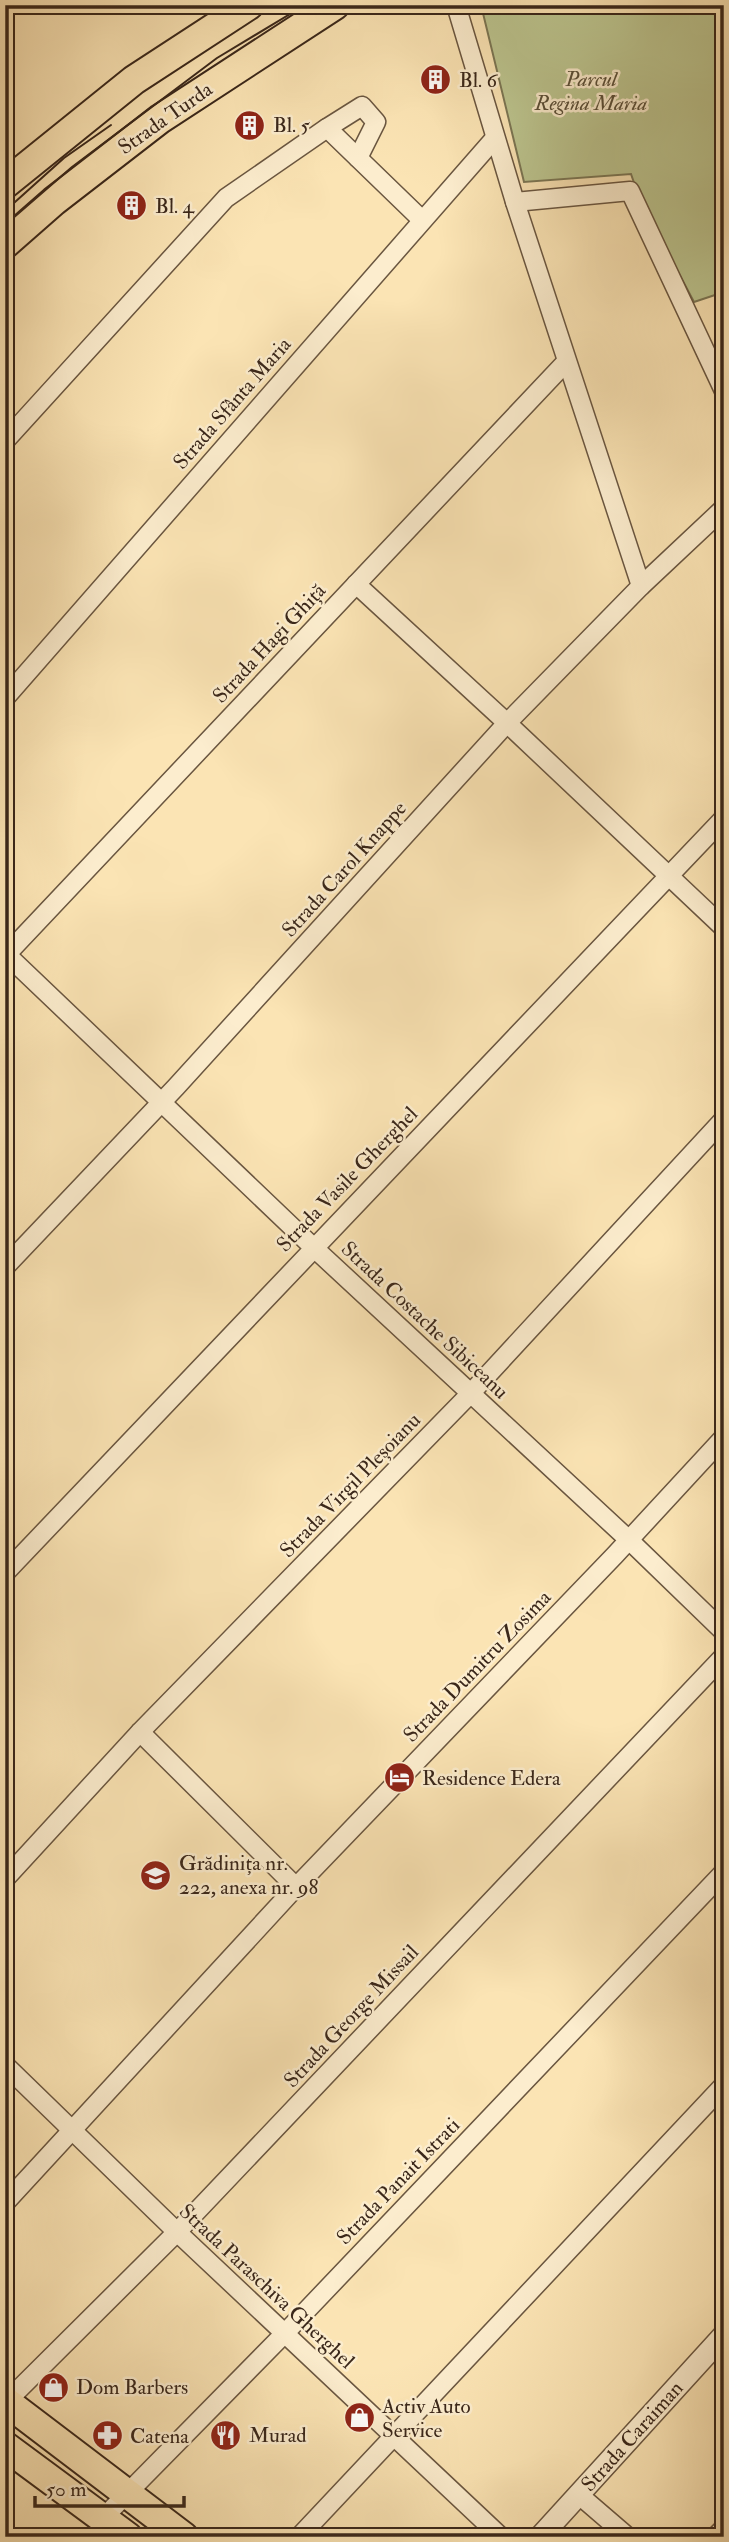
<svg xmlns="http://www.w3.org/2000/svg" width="729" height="2542" font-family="'IM FELL Double Pica',serif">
	<rect width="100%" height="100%" fill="#fbe4b4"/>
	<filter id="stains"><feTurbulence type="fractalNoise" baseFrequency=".00286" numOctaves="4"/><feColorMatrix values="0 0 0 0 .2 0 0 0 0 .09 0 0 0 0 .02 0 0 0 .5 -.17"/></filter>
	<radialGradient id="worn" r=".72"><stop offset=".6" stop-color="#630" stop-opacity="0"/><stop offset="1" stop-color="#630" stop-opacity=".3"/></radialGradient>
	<polygon fill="#bcc58f" stroke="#7b7654" stroke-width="2" points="481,5 724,5 724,292 694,302 640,200 631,174 524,182"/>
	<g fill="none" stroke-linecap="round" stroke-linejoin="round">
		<defs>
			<g id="minor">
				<polyline points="456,5 515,202 641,586"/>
				<polyline points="327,128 362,106 376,122 358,158"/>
				<polyline points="515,202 630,191 724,391"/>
				<polyline points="5,441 226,198 327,128 422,220"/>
				<polyline points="356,584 507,723 724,928"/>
				<polyline points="5,698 495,138"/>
				<polyline points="5,953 313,1247 629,1540 724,1632"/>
				<polyline points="5,956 566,362"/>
				<polyline points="5,1267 176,1087 507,723 641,586 724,508"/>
				<polyline points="5,1573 724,818"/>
				<polyline points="140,1732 296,1887"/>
				<polyline points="5,1879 140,1732 470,1394 724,1119"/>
				<polyline points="5,2065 177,2232 501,2537"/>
				<polyline points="5,2203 296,1887 615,1555 724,1437"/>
				<polyline points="5,2403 177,2232 724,1656"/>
				<polyline points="578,2494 628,2537"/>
				<polyline points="103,2518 285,2333 724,1872"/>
				<polyline points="299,2537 724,2085"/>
				<polyline points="715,2537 724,2528"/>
			</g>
			<polyline id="tertiary" points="540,2537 724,2335"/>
			<g id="primary">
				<polyline points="5,184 134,80 249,5"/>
				<polyline points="5,244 54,201 160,119 335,5"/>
				<polyline points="5,2401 184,2537"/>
				<polyline points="5,2446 128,2537"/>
			</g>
		</defs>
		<use href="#minor" stroke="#6a5640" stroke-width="21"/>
		<use href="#tertiary" stroke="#6a5640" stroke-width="24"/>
		<use href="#primary" stroke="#3a271a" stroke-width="32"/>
		<use href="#minor" stroke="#fcedce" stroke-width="18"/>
		<use href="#tertiary" stroke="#fcedce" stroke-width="21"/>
		<use href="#primary" stroke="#fbe4b4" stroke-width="28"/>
		<g stroke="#3a271a" stroke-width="2">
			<polyline points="5,211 64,158 111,125"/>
			<polyline points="5,225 72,167 217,58 305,5"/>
		</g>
	</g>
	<defs>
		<symbol id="building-disc" viewBox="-11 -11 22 22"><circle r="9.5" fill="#8f2418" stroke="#fcedce"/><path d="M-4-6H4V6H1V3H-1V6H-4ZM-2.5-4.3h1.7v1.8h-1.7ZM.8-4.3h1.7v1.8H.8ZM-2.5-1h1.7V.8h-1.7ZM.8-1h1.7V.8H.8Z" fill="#fff"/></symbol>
		<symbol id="hotel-disc" viewBox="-11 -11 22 22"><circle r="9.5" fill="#8f2418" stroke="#fcedce"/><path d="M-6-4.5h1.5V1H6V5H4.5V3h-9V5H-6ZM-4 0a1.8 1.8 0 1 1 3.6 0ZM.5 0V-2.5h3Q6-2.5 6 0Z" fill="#fff"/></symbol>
		<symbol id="school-disc" viewBox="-11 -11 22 22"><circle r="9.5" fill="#8f2418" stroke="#fcedce"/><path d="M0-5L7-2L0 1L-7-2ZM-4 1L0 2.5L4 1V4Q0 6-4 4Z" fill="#fff"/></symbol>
		<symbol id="shop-disc" viewBox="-11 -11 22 22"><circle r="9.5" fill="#8f2418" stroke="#fcedce"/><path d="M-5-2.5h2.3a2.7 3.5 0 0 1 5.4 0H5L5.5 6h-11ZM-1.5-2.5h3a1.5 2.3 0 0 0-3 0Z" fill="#fff"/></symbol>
		<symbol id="restaurant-disc" viewBox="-11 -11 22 22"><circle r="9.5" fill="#8f2418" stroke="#fcedce"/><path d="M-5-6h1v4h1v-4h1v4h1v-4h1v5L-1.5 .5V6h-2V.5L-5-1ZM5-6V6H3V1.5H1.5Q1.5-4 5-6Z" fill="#fff"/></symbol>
		<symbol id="pharmacy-disc" viewBox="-11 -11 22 22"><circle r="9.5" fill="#8f2418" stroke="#fcedce"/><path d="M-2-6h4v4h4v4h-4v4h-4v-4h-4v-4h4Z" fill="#fff"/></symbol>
	</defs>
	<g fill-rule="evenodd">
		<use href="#building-disc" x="418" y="62" width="35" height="35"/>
		<use href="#building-disc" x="232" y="108" width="35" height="35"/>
		<use href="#building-disc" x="114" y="188" width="35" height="35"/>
		<use href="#hotel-disc" x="382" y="1760" width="35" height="35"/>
		<use href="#school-disc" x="138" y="1858" width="35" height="35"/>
		<use href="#shop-disc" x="36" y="2370" width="35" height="35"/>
		<use href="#shop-disc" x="342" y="2400" width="35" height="35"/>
		<use href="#restaurant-disc" x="208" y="2418" width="35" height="35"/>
		<use href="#pharmacy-disc" x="90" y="2418" width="35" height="35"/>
	</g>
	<g text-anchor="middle" stroke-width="5" stroke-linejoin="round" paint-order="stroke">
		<g font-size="21" font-style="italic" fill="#5a4e37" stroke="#fcedce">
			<text x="591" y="86">Parcul<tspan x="591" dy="24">Regina Maria</tspan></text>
		</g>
		<g font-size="21" fill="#3a271a" stroke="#fcedce" text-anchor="start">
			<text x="459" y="87">Bl. 6</text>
			<text x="273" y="132">Bl. 5</text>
			<text x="155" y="213">Bl. 4</text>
			<text x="422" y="1785">Residence Edera</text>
			<text x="179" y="1870">Grădinița nr.<tspan x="179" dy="24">222, anexa nr. 98</tspan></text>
			<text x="76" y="2394">Dom Barbers</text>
			<text x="382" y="2413">Activ Auto<tspan x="382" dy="24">Service</tspan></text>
			<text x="249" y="2442">Murad</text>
			<text x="130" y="2443">Catena</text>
		</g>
		<g font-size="21" fill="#3a271a" stroke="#fcedce">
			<text transform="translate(165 118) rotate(-35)" y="7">Strada Turda</text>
			<text transform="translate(232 403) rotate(-49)" y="7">Strada Sfânta Maria</text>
			<text transform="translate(269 643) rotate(-47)" y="7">Strada Hagi Ghiță</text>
			<text transform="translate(344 869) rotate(-48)" y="7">Strada Carol Knappe</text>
			<text transform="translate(347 1179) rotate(-46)" y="7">Strada Vasile Gherghel</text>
			<text transform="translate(425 1320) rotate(43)" y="7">Strada Costache Sibiceanu</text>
			<text transform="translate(350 1485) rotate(-46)" y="7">Strada Virgil Pleșoianu</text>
			<text transform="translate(477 1666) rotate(-46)" y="7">Strada Dumitru Zosima</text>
			<text transform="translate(351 2016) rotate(-47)" y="7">Strada George Missail</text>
			<text transform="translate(398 2181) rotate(-46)" y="7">Strada Panait Istrati</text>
			<text transform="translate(267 2286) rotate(43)" y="7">Strada Paraschiva Gherghel</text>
			<text transform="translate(632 2436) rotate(-48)" y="7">Strada Caraiman</text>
		</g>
	</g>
	<rect width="729" height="2542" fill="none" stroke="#fbe4b4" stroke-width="28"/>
	<rect x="7" y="7" width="715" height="2528" fill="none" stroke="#3a271a" stroke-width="3.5"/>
	<rect x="14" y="14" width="701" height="2514" fill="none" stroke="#3a271a" stroke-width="2"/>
	<path d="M35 2496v10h149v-10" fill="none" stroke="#3a271a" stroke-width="3.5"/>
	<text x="46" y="2496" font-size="21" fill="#3a271a" stroke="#fcedce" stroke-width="5" paint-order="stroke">50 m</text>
	<rect width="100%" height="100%" filter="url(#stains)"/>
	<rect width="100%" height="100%" fill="url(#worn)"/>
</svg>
